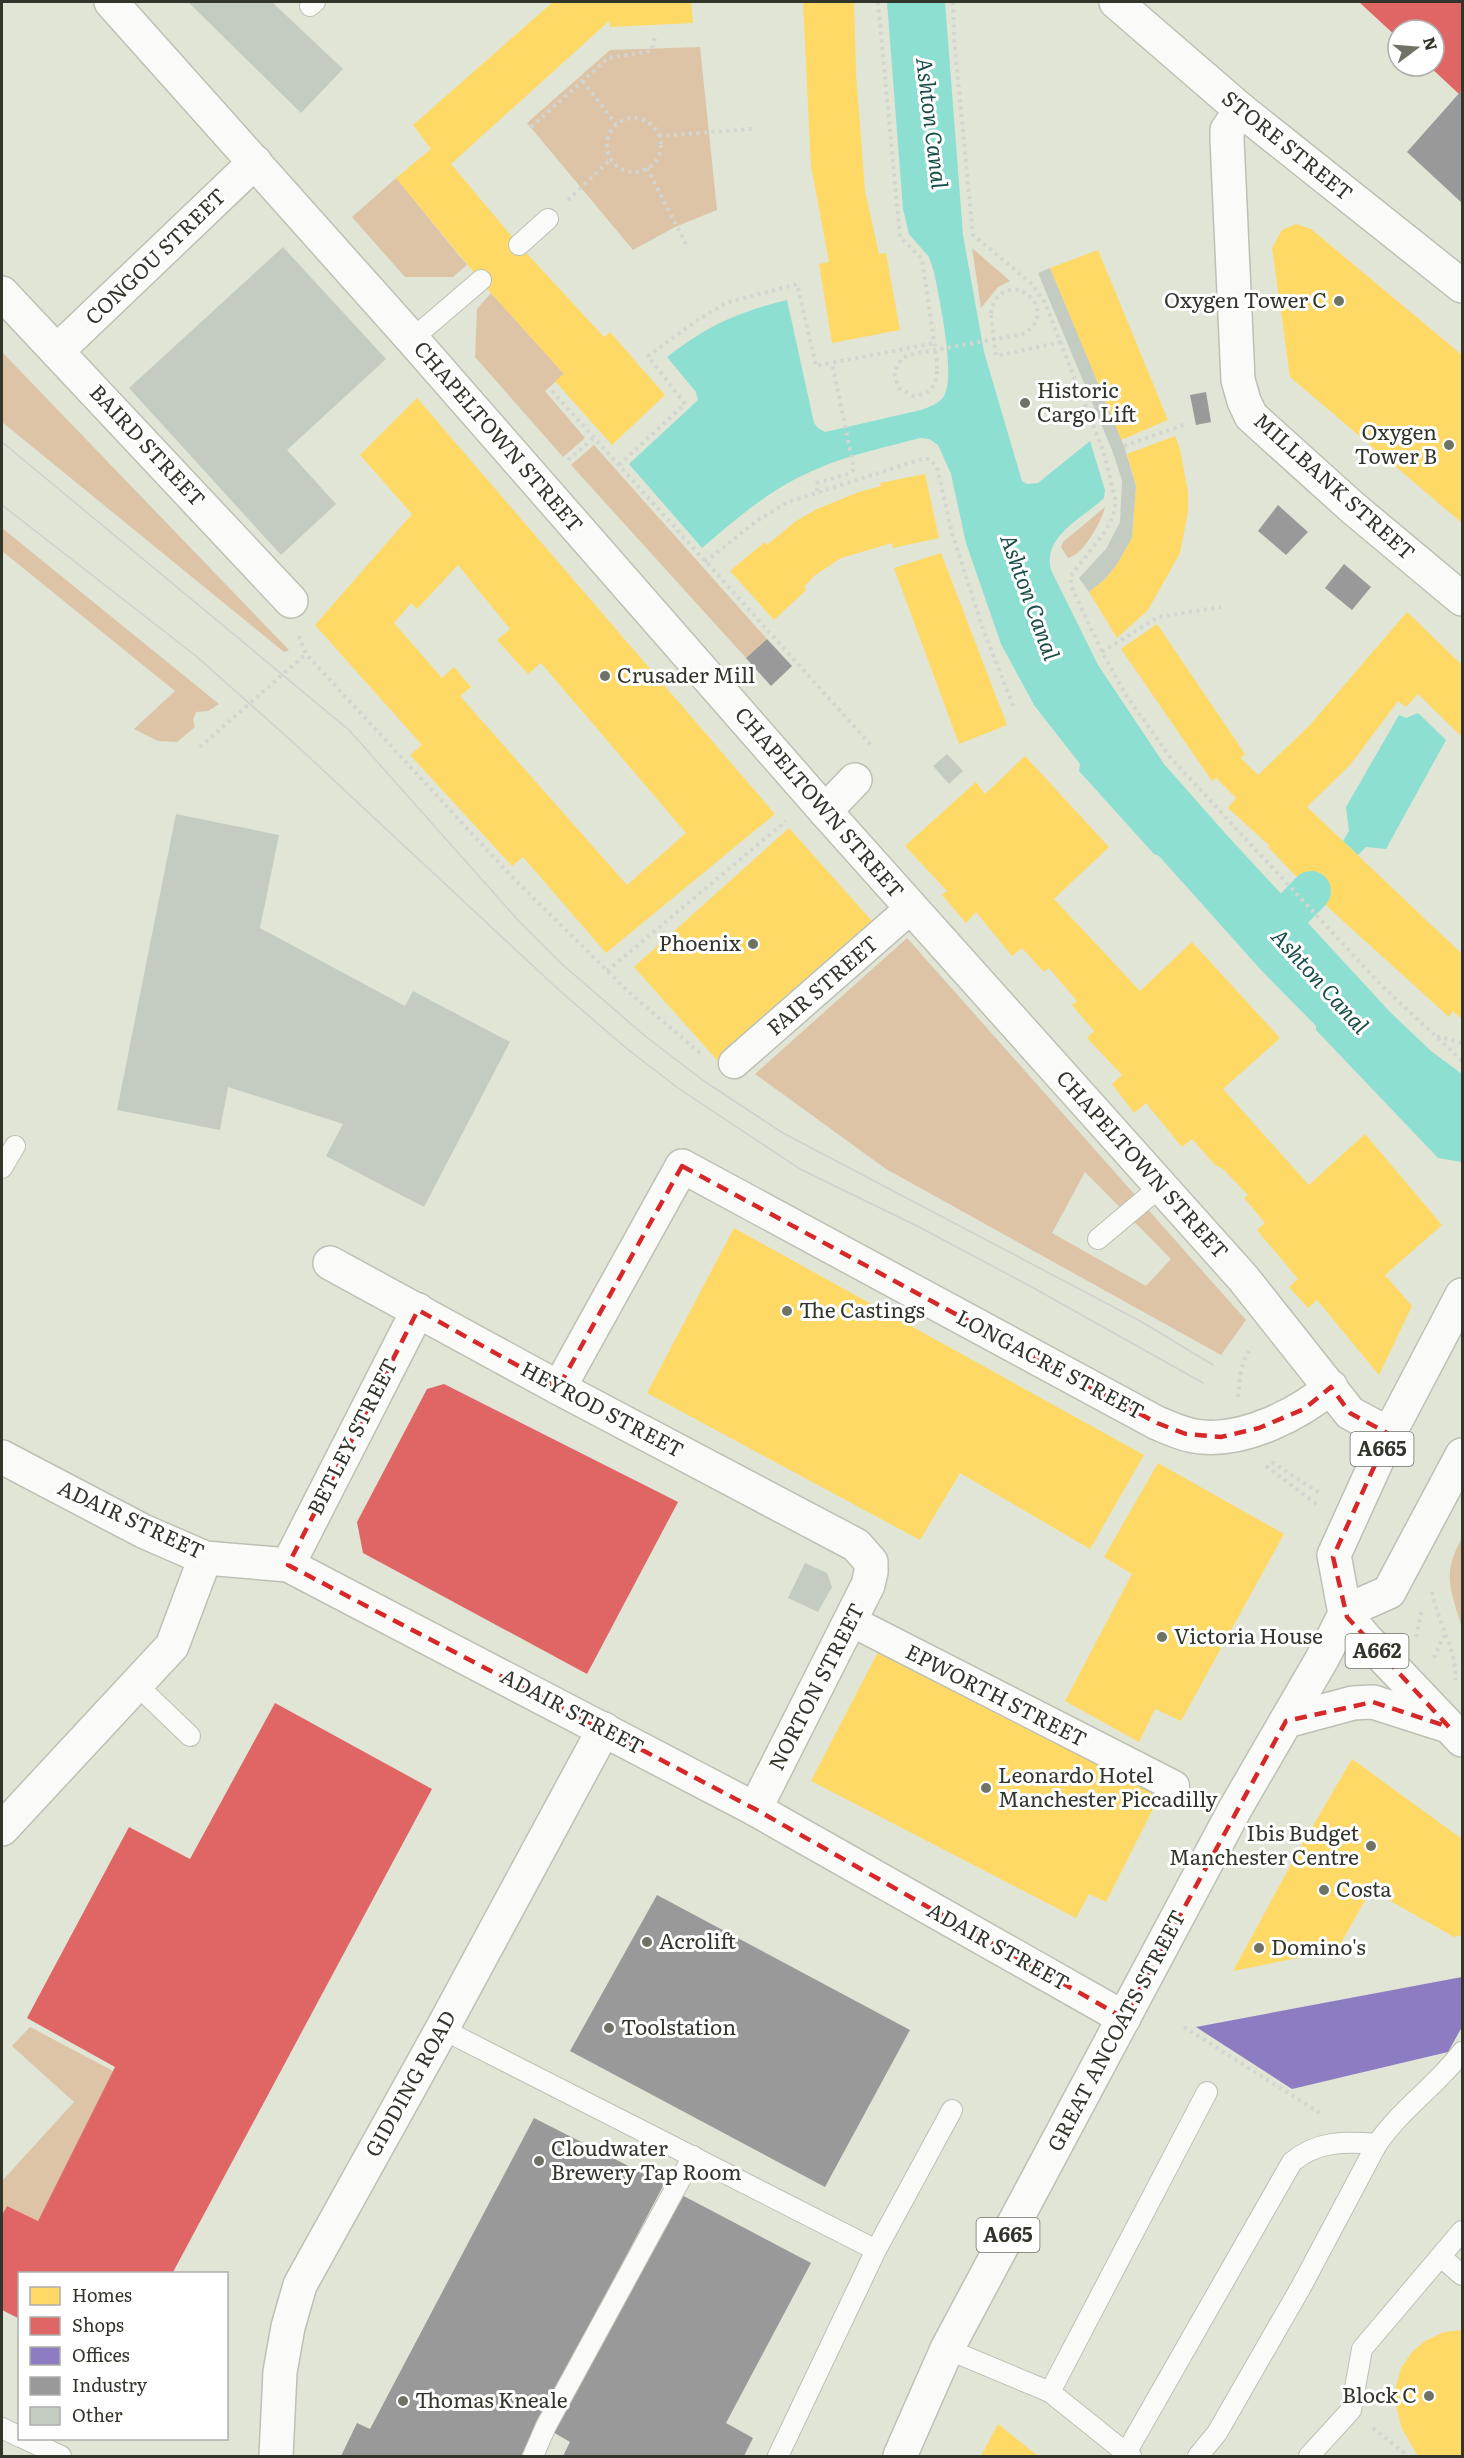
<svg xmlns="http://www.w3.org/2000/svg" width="1464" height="2458" font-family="Literata,serif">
	<rect width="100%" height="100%" fill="#e0e5d6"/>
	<g fill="#ddc4a7" fill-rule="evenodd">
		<polygon points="700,47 717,210 675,227 633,250 527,123 610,50"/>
		<polygon points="396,178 467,265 453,277 405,277 352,217"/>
		<polygon points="972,248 1010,281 998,287 981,308"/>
		<polygon points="491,293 564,374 545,391 585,438 563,457 475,357 477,309"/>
		<polygon points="2,352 289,650 284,652 2,422"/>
		<polygon points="594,445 767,639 746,658 571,465"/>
		<path d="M1105,507c-3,14 -22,48 -37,51l-7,-11 2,-5z"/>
		<polygon points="2,528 219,704 208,711 196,712 193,720 195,727 177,742 158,741 134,729 175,691 2,551"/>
		<path d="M907,938l339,382 -25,35 -335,-186 -131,-95zM1085,1172l86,87 -25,27 -94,-53z"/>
		<path d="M1462,1538v90c-11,-39 -21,-53 0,-90z"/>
		<polygon points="30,2027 113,2071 38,2221 7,2206 2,2215 2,2181 74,2102 12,2046"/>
	</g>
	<g fill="#8ddfd2">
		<path d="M887,2h58l18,233 21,117 38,129 5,3 11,-1 52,-42 15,49 -1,8c-21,20 -62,38 -53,72l47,95 66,99 60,68 167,181 40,38 31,23v88l-24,-4 -122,-128v-4l-55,-56 -102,-114 -5,-2 -75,-83 1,-7 -46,-59 -33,-61 -35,-101 -15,-69 -13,-29 -9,-6 -9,-1c-33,9 -69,16 -101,30 -45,18 -81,49 -117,80l-73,-84 69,-64 -2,-8 -29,-35c41,-32 71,-45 120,-57l27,123 4,5 7,4 96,-22c8,-3 18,-6 23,-14 12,-21 -5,-99 -10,-124l-5,-15 -20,-23 -6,-25z"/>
		<polygon points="1418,713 1446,740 1386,849 1366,847 1358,855 1343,841 1349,831 1346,807 1399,715 1406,718"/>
	</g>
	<g fill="#ffd966" fill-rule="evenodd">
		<polygon points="553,2 691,2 693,23 610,27 609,21 451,164 519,245 604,337 610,332 665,395 612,445 555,381 564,374 491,293 396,178 431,149 413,125"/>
		<polygon points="803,2 854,2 856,73 865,191 879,254 886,253 900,330 832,343 819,264 829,262 811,166"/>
		<polygon points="1296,224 1311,229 1462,355 1462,523 1290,377 1272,248 1282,230"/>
		<polygon points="1098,250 1168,420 1121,440 1050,268"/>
		<path d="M417,398l358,416 -169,139 -83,-96 -11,9 -102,-111 12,-10 -107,-120 97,-111 -52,-59zM458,565l52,64 -13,11 31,34 13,-11 145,170 -59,52 -167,-189 11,-9 -17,-20 -12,11 -48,-55 17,-20 6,6z"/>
		<polygon points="1175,436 1180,449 1188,492 1188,512 1180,553 1148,610 1117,638 1089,592 1105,579 1117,564 1132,538 1136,486 1127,454"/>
		<polygon points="925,474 939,538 893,548 892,543 841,558 814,576 804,587 806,590 774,620 730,571 765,542 767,545 796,521 817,509 859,492 881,486 880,483"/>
		<polygon points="941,553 1007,725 959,744 894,568"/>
		<polygon points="1407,612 1462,665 1462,737 1418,694 1406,707 1398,701 1351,764 1307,807 1462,954 1462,1019 1453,1011 1449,1017 1331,910 1288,868 1268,847 1270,846 1228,808 1236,798 1216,778 1212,781 1121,649 1157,624 1245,754 1241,758 1258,775 1310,725"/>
		<polygon points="1025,756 1109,847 1054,899 1140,991 1192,942 1280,1038 1223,1089 1309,1185 1365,1134 1442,1225 1385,1275 1412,1306 1379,1375 1317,1300 1308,1308 1289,1287 1298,1279 1257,1230 1265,1223 1244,1198 1248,1195 1223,1169 1215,1165 1192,1139 1182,1147 1146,1103 1134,1113 1112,1084 1122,1075 1087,1038 1094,1031 1072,1005 1077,1001 1049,968 1044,972 1022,948 1012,956 976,912 966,923 942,895 947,891 905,846 976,782 985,794"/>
		<polygon points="789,828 872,921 717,1060 634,967"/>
		<polygon points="734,1228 1144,1455 1090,1549 960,1473 920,1540 647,1393"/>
		<polygon points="1158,1463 1284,1534 1181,1721 1155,1709 1139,1742 1065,1701 1132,1574 1104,1557"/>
		<polygon points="879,1650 1160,1795 1106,1902 1089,1894 1076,1918 811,1781"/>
		<polygon points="1352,1759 1462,1839 1462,1935 1454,1937 1371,1890 1337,1950 1233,1971 1300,1848"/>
		<polygon points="1462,2330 1462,2456 1418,2456 1402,2429 1396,2406 1396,2386 1401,2368 1412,2352 1425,2341 1444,2332"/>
		<polygon points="998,2424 1038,2456 981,2456"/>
	</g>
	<g fill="#e06666">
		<polygon points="1359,2 1462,2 1462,90 1459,94 1429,66 1434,66 1434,30 1398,30 1398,38"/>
		<polygon points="444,1384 678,1502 587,1674 363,1553 357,1522 427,1389"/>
		<polygon points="275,1703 432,1789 172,2274 20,2274 20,2319 2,2310 2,2215 7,2206 38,2221 115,2067 27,2018 129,1827 190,1859"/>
	</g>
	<polygon fill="#8e7cc3" points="1462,1977 1462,2027 1448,2052 1292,2089 1196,2027"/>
	<g fill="#999">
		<polygon points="1462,90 1462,203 1407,152"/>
		<polygon points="1206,392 1211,422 1196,425 1190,395"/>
		<polygon points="1278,505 1308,532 1286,555 1258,531"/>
		<polygon points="1344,564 1371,587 1352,610 1325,588"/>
		<polygon points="767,639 792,666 771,686 746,658"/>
		<polygon points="657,1895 910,2030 825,2187 570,2051"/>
		<polygon points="534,2118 664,2184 521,2456 341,2456 357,2423 370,2429"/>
		<polygon points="678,2193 811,2263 726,2423 753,2438 744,2456 563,2456 570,2442 553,2432"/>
	</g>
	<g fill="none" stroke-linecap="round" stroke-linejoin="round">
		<polyline stroke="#8ddfd2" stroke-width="40" points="1273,930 1311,891"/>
	</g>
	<g fill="#c4ccc2">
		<polygon points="188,2 272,2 343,69 301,113"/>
		<polygon points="283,247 386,359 287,450 336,504 281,555 129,388"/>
		<polygon points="1050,268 1124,446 1136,486 1132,538 1117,564 1105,579 1089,592 1079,578 1106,549 1120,522 1122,480 1112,450 1038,273"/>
		<polygon points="947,754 963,771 949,784 933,766"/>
		<polygon points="176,814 279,835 260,928 405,1006 413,991 510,1042 424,1207 326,1156 343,1124 228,1087 220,1130 117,1110"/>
		<polygon points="805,1563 827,1573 832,1587 818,1612 788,1598"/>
	</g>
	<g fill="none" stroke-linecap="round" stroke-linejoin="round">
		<defs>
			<g id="service">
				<polyline points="310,6 315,2"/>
				<polyline points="519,245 548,219"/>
				<polyline points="412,339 481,280"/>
				<polyline points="2,1168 15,1146"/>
				<polyline points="1098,1239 1161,1186"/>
				<polyline points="137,1685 190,1736"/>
				<polyline points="442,2029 876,2250"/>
				<polyline points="1442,2258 1462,2275"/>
				<polyline points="947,2349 1050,2392 1207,2092"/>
				<polyline points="1050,2392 1126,2453"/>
				<polyline points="2,2428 20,2437"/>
				<polyline points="23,2438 61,2456"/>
				<polyline points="533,2456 546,2426 693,2156"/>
				<polyline points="778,2456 876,2250 952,2110"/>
				<path d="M1131,2456l-5,-3 166,-291c25,-21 53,-21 85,-18"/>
				<path d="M1198,2456l19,-23 84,-146 76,-143c24,-35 59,-58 85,-92"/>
				<polyline points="1309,2456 1351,2410 1362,2349 1462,2231"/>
			</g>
			<g id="pedestrian">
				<polyline points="734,1063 911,908"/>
				<polyline points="851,1621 1174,1786"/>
			</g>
			<g id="minor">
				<polyline points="111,2 412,339 825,811 1243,1278 1350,1413 1389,1434"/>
				<polyline points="1241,110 1227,130 1227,139 1238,380 1244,401 1251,416 1353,508 1462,599"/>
				<polyline points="2,293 291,601"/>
				<polyline points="57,351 255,162"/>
				<polyline points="825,811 855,780"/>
				<polyline points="330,1263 559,1388 856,1545 871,1562 871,1572 868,1585 755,1809"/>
				<path d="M559,1388l123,-222 475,257c15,6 29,13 45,14 44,4 97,-23 129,-50"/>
				<polyline points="2,1457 143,1531 205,1558 288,1565 755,1809 1124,2018"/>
				<polyline points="288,1565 418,1310"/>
				<polyline points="2,1829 172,1646 205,1558"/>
				<polyline points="276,2456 280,2372 288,2327 300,2285 442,2029 604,1729"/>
			</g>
			<polyline id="tertiary" points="1116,2 1241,110 1462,286"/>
			<g id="primary">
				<polyline points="1345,1614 1366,1639 1462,1740"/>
				<polyline points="1286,1721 1353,1703 1373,1702 1445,1725"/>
			</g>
			<g id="trunk">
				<polyline points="1346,1611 1389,1592 1462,1455"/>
				<polyline points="900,2456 947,2349 1235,1809 1322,1659 1345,1614 1334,1555 1389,1434 1462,1295"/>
			</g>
		</defs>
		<use href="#service" stroke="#bcc1b4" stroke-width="22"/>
		<use href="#pedestrian" stroke="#bcc1b4" stroke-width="33"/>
		<use href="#minor" stroke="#bcc1b4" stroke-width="36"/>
		<use href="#tertiary" stroke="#bcc1b4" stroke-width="36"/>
		<use href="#primary" stroke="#bcc1b4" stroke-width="36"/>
		<use href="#trunk" stroke="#bcc1b4" stroke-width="36"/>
		<g stroke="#d3d5d0" stroke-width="4" stroke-dasharray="3 4.5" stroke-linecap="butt">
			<polyline points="878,2 900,237 922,259 937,361 937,371"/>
			<polyline points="953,2 954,38 973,235 1032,284 1045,303 1104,453 1116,502 1113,517 1104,533 1070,577 1073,590 1102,652 1126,695 1170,757 1380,984 1462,1061"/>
			<polyline points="583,81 616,124"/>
			<circle cx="634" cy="145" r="27"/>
			<polyline points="531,127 608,58 651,51 655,38"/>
			<polyline points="659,136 752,129"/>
			<polyline points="647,168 687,246"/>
			<polyline points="568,200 611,159"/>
			<polyline points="991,315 996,356 1061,342"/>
			<polyline points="552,391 871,745"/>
			<polyline points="1124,446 1186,424"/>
			<polyline points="568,460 595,437"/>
			<polyline points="619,465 685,404 648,356 699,319 726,303 797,284 816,366 934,343"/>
			<polyline points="817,491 817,483 851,473 854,469 832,363"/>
			<polyline points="705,562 758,520 788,502 922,459 930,459 937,467 952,533 983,629 1014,708"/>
			<polyline points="299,636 306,654 512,877 633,996 700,1053"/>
			<polyline points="1102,652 1158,617 1221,607"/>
			<polyline points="200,747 306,654"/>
			<polyline points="607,971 786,821"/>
			<polyline points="1437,1036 1462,1043"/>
			<path d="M1238,1397c2,-17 2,-36 14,-50"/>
			<polyline points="1272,1462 1321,1494"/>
			<polyline points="1266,1466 1318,1505"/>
			<path d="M1432,1592c5,29 26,60 23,88"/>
			<polyline points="1416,1637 1421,1614 1420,1612"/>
			<polyline points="1434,1658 1444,1635"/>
			<polyline points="1184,2027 1323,2115"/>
			<polyline points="1373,2428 1408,2456"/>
		</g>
		<use href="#service" stroke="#fafbf9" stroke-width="20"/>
		<use href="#pedestrian" stroke="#fafbf9" stroke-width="30"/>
		<use href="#minor" stroke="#fafbf9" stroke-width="33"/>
		<use href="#tertiary" stroke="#fafbf9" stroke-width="33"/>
		<use href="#primary" stroke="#fafbf9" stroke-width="33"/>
		<use href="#trunk" stroke="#fafbf9" stroke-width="33"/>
		<g stroke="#d0d1ce" stroke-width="1.5">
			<polyline points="2,442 349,730 517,919 563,965 645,1036 704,1081 783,1133 1142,1322 1213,1365"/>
			<polyline points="2,505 196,656 296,745 560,991 626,1048 678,1088 800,1169 919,1227 1030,1286 1203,1383"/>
		</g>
		<path stroke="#d3d5d0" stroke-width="4" stroke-dasharray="3 4.5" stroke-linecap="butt" d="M937,371c0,16 -9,24 -24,25l-14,-8 -5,-15 7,-14 7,-4 115,-21c24,-13 16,-39 -8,-45 -15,2 -23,11 -24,26"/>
	</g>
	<path fill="none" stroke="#d62828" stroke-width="4.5" stroke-dasharray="12 8" stroke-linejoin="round" d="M682,1166l475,257 29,11 35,3 38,-9 45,-19 27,-22 19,26 39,21 -56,123 14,60 102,110 -76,-25 -87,19 -162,297 -369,-209 -467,-244 130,-255 140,78z"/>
	<g fill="#6e7366" stroke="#fff" stroke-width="2">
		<circle cx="1339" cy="301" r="6"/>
		<circle cx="1025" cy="403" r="6"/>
		<circle cx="1449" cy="445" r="6"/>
		<circle cx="605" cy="676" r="6"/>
		<circle cx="753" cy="944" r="6"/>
		<circle cx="787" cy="1311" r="6"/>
		<circle cx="1162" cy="1637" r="6"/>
		<circle cx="986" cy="1788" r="6"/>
		<circle cx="1371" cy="1846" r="6"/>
		<circle cx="1324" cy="1890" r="6"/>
		<circle cx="647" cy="1942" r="6"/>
		<circle cx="1259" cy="1948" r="6"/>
		<circle cx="609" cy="2028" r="6"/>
		<circle cx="539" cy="2161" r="6"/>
		<circle cx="1429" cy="2396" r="6"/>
		<circle cx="403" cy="2401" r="6"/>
	</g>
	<g text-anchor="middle" stroke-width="6" stroke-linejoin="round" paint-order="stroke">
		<g fill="#fff" stroke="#6f726a" stroke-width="1.5">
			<rect x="1350.5" y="1432" width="63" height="34" rx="4.5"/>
			<rect x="1345.5" y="1634" width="63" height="34" rx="4.5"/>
			<rect x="976.5" y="2218" width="63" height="34" rx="4.5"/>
		</g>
		<g font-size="20" font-weight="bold" fill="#31352a">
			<text x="1382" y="1456">A665</text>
			<text x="1377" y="1658">A662</text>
			<text x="1008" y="2242">A665</text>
		</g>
		<g font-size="21" fill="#31352a" stroke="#fff">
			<text transform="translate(1287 146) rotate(39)" y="7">STORE STREET</text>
			<text transform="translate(156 257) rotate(-44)" y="7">CONGOU STREET</text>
			<text transform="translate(498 437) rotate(49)" y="7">CHAPELTOWN STREET</text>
			<text transform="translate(147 446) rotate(47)" y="7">BAIRD STREET</text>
			<text transform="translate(1334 487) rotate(42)" y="7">MILLBANK STREET</text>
			<text transform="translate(819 803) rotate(49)" y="7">CHAPELTOWN STREET</text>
			<text transform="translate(823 986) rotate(-41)" y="7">FAIR STREET</text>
			<text transform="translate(1142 1165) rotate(48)" y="7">CHAPELTOWN STREET</text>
			<text transform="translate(1050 1365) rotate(28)" y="7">LONGACRE STREET</text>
			<text transform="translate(602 1410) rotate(28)" y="7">HEYROD STREET</text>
			<text transform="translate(353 1437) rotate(-63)" y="7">BETLEY STREET</text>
			<text transform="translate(131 1520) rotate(25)" y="7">ADAIR STREET</text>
			<text transform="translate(817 1687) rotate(-63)" y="7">NORTON STREET</text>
			<text transform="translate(996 1696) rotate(27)" y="7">EPWORTH STREET</text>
			<text transform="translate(572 1712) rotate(28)" y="7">ADAIR STREET</text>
			<text transform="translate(998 1947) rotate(29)" y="7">ADAIR STREET</text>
			<text transform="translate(1117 2031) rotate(-62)" y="7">GREAT ANCOATS STREET</text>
			<text transform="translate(411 2084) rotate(-61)" y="7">GIDDING ROAD</text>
		</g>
		<g font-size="21" fill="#31352a" stroke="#fff" text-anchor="start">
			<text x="1327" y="308" text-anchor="end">Oxygen Tower C</text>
			<text x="1037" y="398">Historic<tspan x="1037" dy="24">Cargo Lift</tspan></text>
			<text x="1437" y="440" text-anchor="end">Oxygen<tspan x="1437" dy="24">Tower B</tspan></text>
			<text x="617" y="683">Crusader Mill</text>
			<text x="741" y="951" text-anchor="end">Phoenix</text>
			<text x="799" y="1318">The Castings</text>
			<text x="1174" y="1644">Victoria House</text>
			<text x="998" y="1783">Leonardo Hotel<tspan x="998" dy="24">Manchester Piccadilly</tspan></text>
			<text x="1359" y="1841" text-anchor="end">Ibis Budget<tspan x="1359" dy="24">Manchester Centre</tspan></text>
			<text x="1336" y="1897">Costa</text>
			<text x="659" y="1949">Acrolift</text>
			<text x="1271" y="1955">Domino's</text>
			<text x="621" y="2035">Toolstation</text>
			<text x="551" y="2156">Cloudwater<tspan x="551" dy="24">Brewery Tap Room</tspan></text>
			<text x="1417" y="2403" text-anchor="end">Block C</text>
			<text x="415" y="2408">Thomas Kneale</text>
		</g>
		<g font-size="22" font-style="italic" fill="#1b4e4a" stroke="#fff">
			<text transform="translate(932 123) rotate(83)" y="8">Ashton Canal</text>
			<text transform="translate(1030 597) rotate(70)" y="8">Ashton Canal</text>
			<text transform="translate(1320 981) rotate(48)" y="8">Ashton Canal</text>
		</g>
	</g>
	<rect width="1464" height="2458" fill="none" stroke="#31352a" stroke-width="6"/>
	<rect x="18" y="2272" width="210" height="168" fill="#ffffff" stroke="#adaeaa" stroke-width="1.5"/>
	<rect x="30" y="2287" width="30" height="18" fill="#ffd966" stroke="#adaeaa" stroke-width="1.5"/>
	<text x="72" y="2302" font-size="18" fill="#31352a">Homes</text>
	<rect x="30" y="2317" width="30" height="18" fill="#e06666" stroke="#adaeaa" stroke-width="1.5"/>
	<text x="72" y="2332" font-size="18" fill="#31352a">Shops</text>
	<rect x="30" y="2347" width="30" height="18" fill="#8e7cc3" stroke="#adaeaa" stroke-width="1.5"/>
	<text x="72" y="2362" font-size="18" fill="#31352a">Offices</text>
	<rect x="30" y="2377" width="30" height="18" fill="#999999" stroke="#adaeaa" stroke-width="1.5"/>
	<text x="72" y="2392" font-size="18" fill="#31352a">Industry</text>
	<rect x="30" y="2407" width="30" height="18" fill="#c4ccc2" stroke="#adaeaa" stroke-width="1.5"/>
	<text x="72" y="2422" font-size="18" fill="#31352a">Other</text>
	<g transform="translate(1416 48) rotate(74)"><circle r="28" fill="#ffffff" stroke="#adaeaa" stroke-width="1.5"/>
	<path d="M0-4.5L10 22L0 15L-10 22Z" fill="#6e7366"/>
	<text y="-9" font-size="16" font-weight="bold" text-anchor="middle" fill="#31352a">N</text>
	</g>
</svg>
